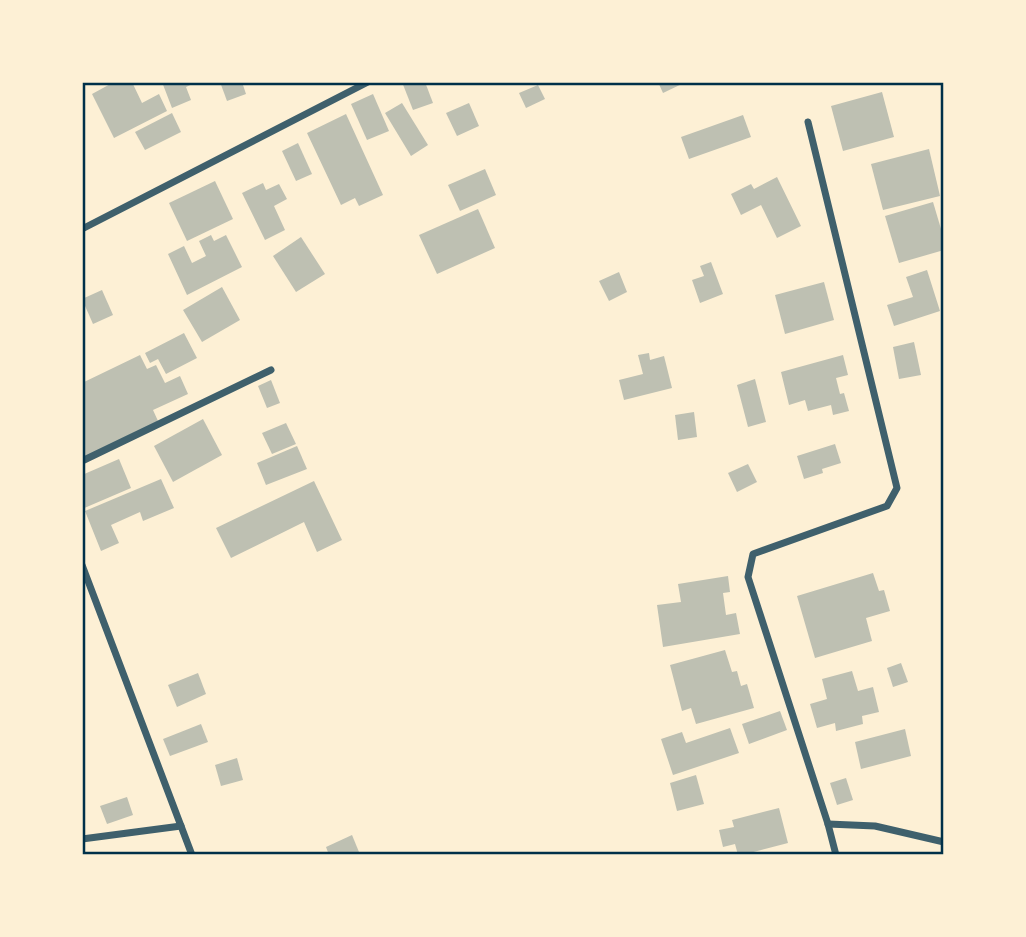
<svg xmlns="http://www.w3.org/2000/svg" width="1026" height="937" font-family="Helvetica,sans-serif">
	<rect width="100%" height="100%" fill="#fdf0d5"/>
	<g fill="#bec0b2">
		<polygon points="114,82 132,82 142,103 159,94 167,111 114,138 92,94"/>
		<polygon points="162,82 197,82 186,87 191,100 172,108"/>
		<polygon points="220,82 242,82 246,94 227,101"/>
		<polygon points="402,82 425,82 433,103 413,110"/>
		<polygon points="658,82 686,82 663,93"/>
		<polygon points="538,85 545,99 526,108 519,93"/>
		<polygon points="882,92 894,137 843,151 831,106"/>
		<polygon points="373,94 389,131 367,140 351,104"/>
		<polygon points="402,103 428,145 411,156 385,113"/>
		<polygon points="469,103 479,126 457,136 446,113"/>
		<polygon points="172,113 181,132 145,150 135,132"/>
		<polygon points="346,114 383,195 359,206 355,198 341,205 307,133"/>
		<polygon points="743,115 751,137 689,159 681,137"/>
		<polygon points="298,143 312,174 296,181 282,151"/>
		<polygon points="929,149 940,196 883,210 871,164"/>
		<polygon points="485,169 496,195 460,211 448,185"/>
		<polygon points="777,177 801,226 777,238 761,205 741,215 731,194 751,184 754,189"/>
		<polygon points="215,181 233,219 187,241 169,203"/>
		<polygon points="263,183 266,190 279,184 287,199 274,206 285,230 265,240 242,193"/>
		<polygon points="933,202 944,239 944,250 899,263 885,216"/>
		<polygon points="478,209 495,248 437,274 419,235"/>
		<polygon points="211,235 214,241 226,235 242,267 187,295 168,254 184,246 192,263 206,256 199,241"/>
		<polygon points="301,237 325,274 296,292 273,256"/>
		<polygon points="711,262 723,294 700,303 692,280 704,276 700,266"/>
		<polygon points="927,270 940,311 894,326 887,305 913,297 906,277"/>
		<polygon points="619,272 627,292 609,301 599,281"/>
		<polygon points="824,282 834,320 785,334 775,295"/>
		<polygon points="222,287 240,320 202,342 183,310"/>
		<polygon points="102,290 113,315 93,324 82,299"/>
		<polygon points="184,333 197,358 166,374 158,359 150,363 145,353"/>
		<polygon points="914,342 921,375 899,379 893,347"/>
		<polygon points="649,353 650,360 664,356 672,388 624,400 619,380 643,374 638,355"/>
		<polygon points="140,355 147,369 156,365 165,383 180,376 188,394 153,410 158,421 84,457 82,383"/>
		<polygon points="843,355 848,375 836,378 840,394 844,393 849,411 833,415 831,405 808,411 805,400 789,405 781,372"/>
		<polygon points="755,379 766,422 748,427 737,385"/>
		<polygon points="271,380 280,403 267,408 258,386"/>
		<polygon points="694,412 697,437 678,440 675,415"/>
		<polygon points="203,419 222,455 173,482 154,446"/>
		<polygon points="286,423 296,444 272,454 262,433"/>
		<polygon points="835,444 841,463 822,469 823,473 804,479 797,456"/>
		<polygon points="297,446 307,469 266,485 257,463"/>
		<polygon points="119,459 131,488 82,509 82,475"/>
		<polygon points="748,464 757,482 737,492 728,473"/>
		<polygon points="161,479 174,508 143,521 140,512 111,525 119,543 101,551 85,511"/>
		<polygon points="314,481 342,540 317,552 304,522 231,558 216,528"/>
		<polygon points="873,573 879,591 884,590 890,611 866,618 872,641 815,658 797,596"/>
		<polygon points="728,576 730,592 723,593 726,615 736,613 740,634 663,647 657,605 681,602 678,584"/>
		<polygon points="725,650 732,672 737,671 741,686 747,684 754,708 696,724 691,708 682,711 670,665"/>
		<polygon points="901,663 908,682 893,687 887,668"/>
		<polygon points="852,671 858,691 873,687 879,712 862,716 863,724 836,731 835,723 817,728 810,704 827,699 822,679"/>
		<polygon points="198,673 206,694 177,707 168,685"/>
		<polygon points="780,711 787,730 749,744 742,724"/>
		<polygon points="201,724 208,742 170,756 163,739"/>
		<polygon points="730,728 739,753 673,775 661,739 682,732 686,743"/>
		<polygon points="905,729 911,756 861,769 855,742"/>
		<polygon points="237,758 243,780 221,786 215,765"/>
		<polygon points="696,775 704,804 677,811 670,783"/>
		<polygon points="846,778 853,800 837,805 830,783"/>
		<polygon points="127,797 133,815 107,824 100,806"/>
		<polygon points="779,808 788,843 742,855 738,855 735,844 723,847 719,830 734,827 732,820"/>
		<polygon points="352,835 359,852 353,855 329,855 326,847"/>
	</g>
	<g fill="none" stroke-linecap="round" stroke-linejoin="round">
		<g stroke="#3f606c" stroke-width="7">
			<polyline points="808,122 897,488 887,506 753,554 748,577 828,824 836,855"/>
			<polyline points="82,229 368,82"/>
			<polyline points="82,461 271,370"/>
			<polyline points="82,565 192,855"/>
			<polyline points="828,824 875,826 944,842"/>
			<polyline points="82,839 181,826"/>
		</g>
	</g>
	<rect width="1026" height="937" fill="none" stroke="#fdf0d5" stroke-width="168"/>
	<rect x="84" y="84" width="858" height="769" fill="none" stroke="#003049" stroke-width="2.5"/>
</svg>
